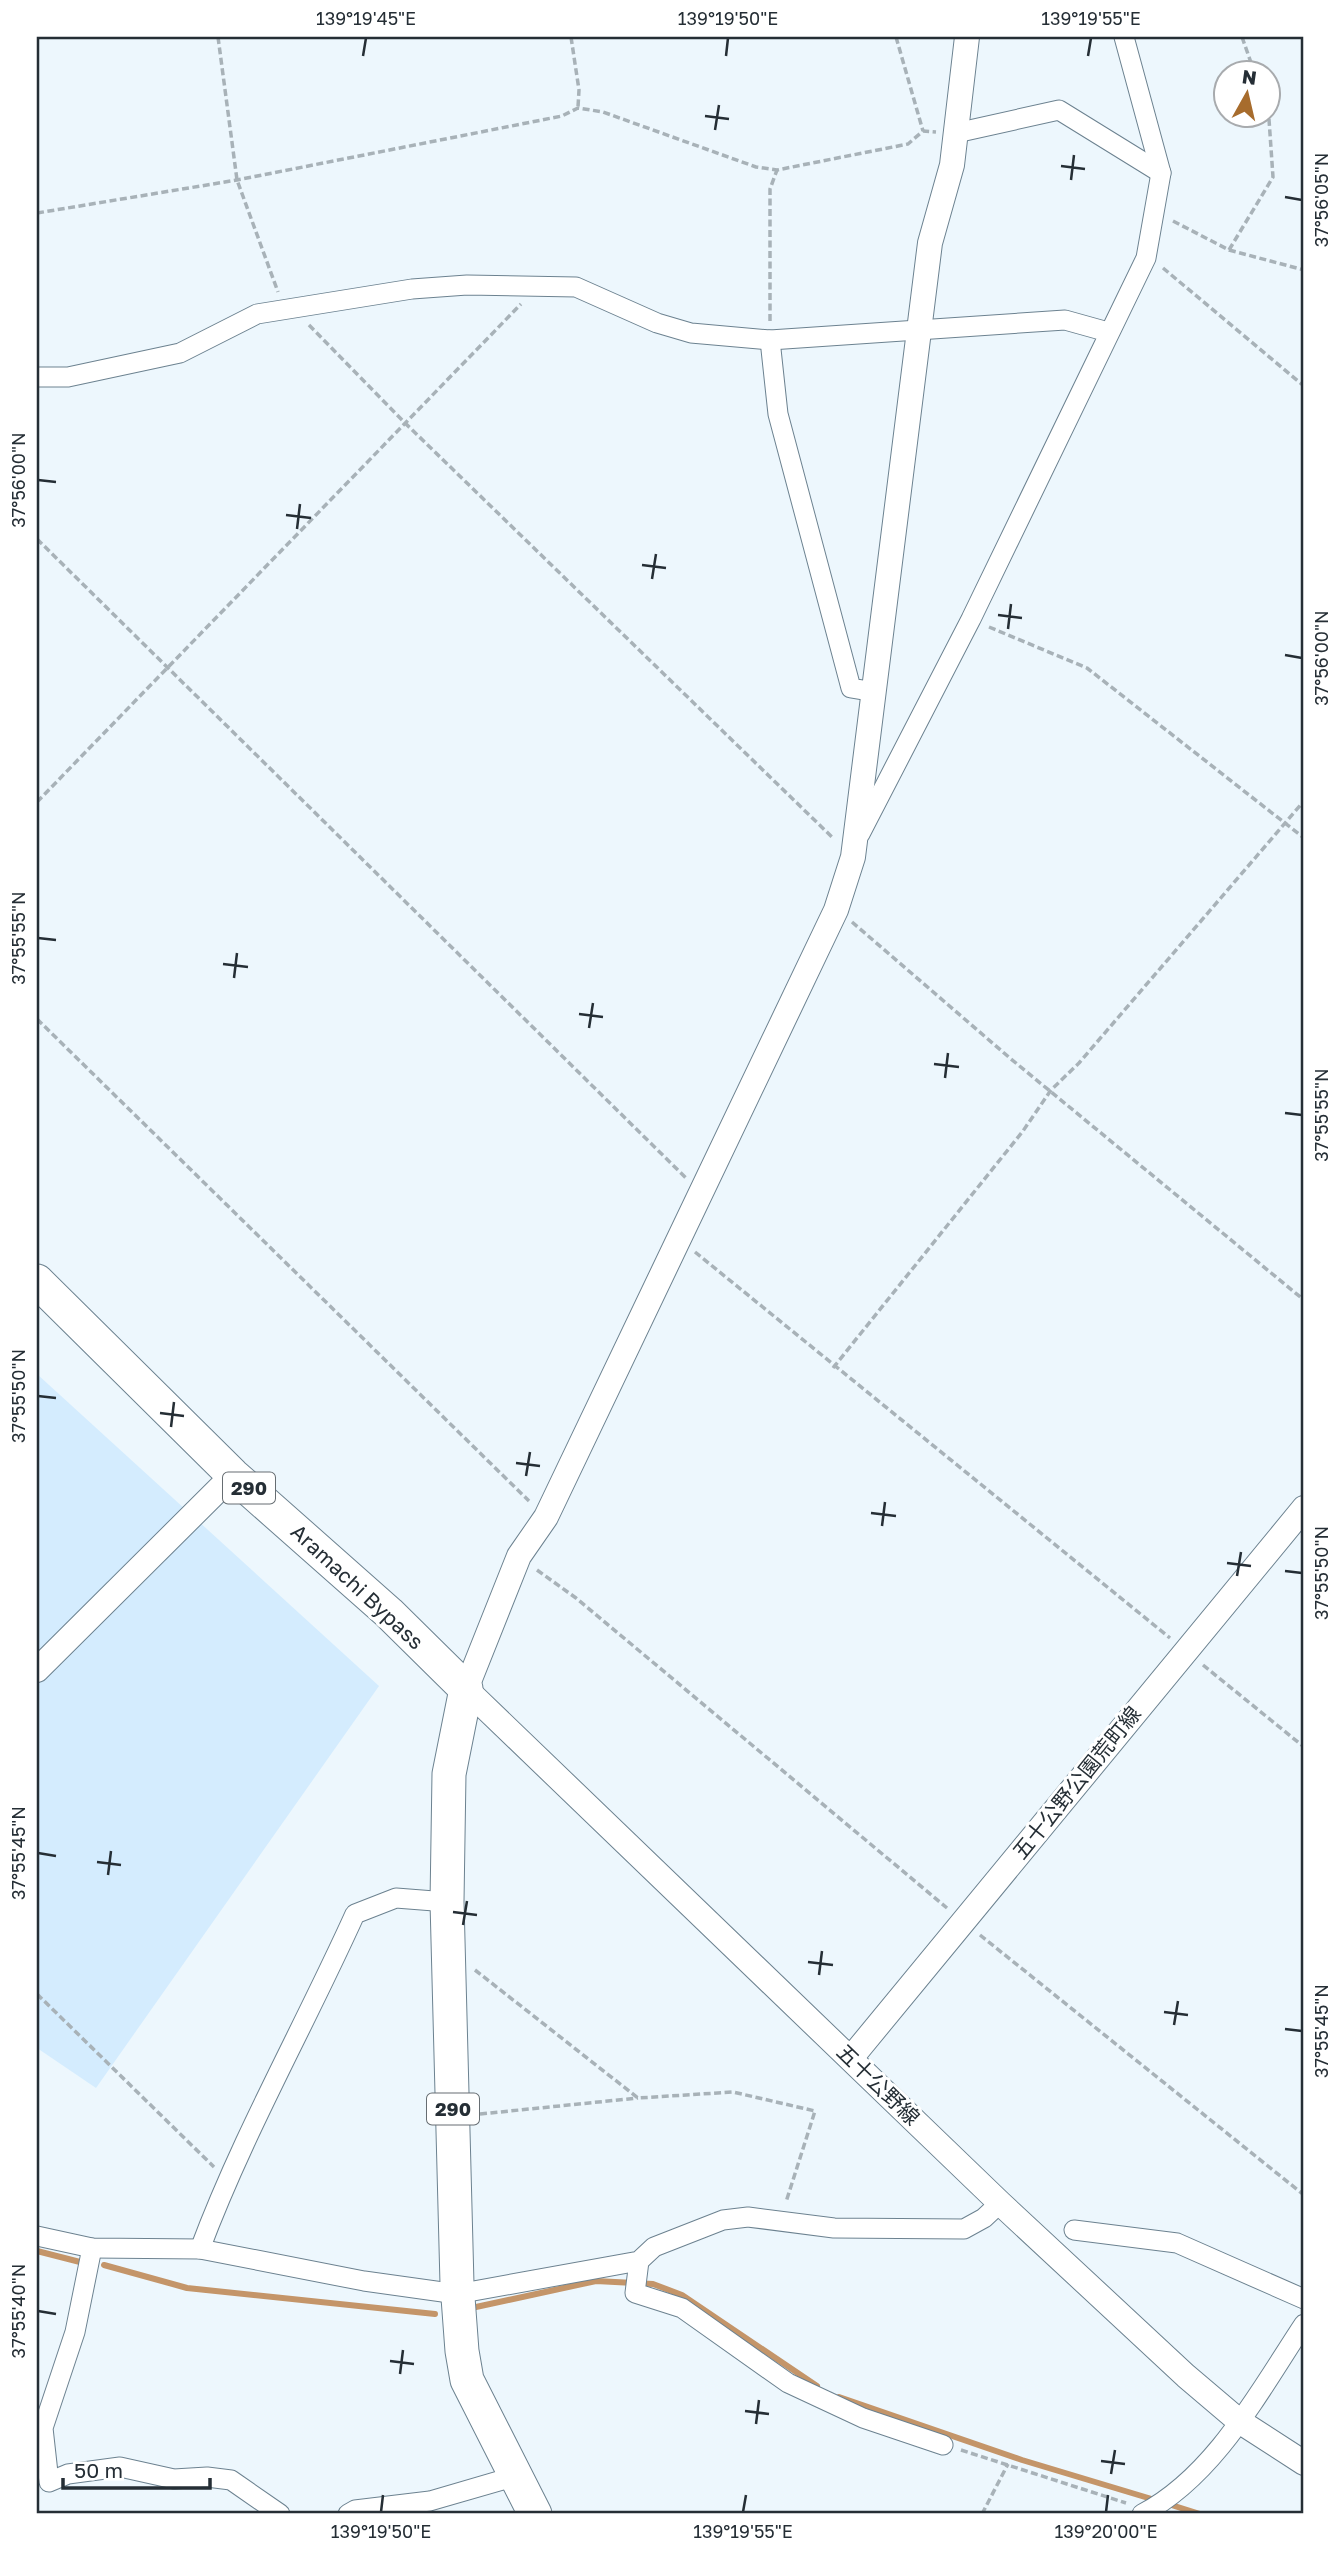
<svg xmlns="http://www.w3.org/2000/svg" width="1341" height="2551" font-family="'Golos Text','Noto Sans JP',sans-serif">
	<rect width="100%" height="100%" fill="#edf7fd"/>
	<polygon fill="#d4ecfe" points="37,1374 379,1686 96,2088 37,2048"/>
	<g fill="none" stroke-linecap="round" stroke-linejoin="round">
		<g stroke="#c49569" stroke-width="6">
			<polyline points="37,2251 80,2262"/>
			<polyline points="104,2265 187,2288 435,2314"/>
			<polyline points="476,2307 596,2281 653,2284 682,2295 817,2386"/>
			<polyline points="839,2397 1022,2460 1155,2500"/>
			<polyline points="1165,2503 1200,2514"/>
		</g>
		<defs>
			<g id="minor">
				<polyline points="956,133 1059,110 1161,173"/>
				<polyline points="770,340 778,414 851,688 875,692"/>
				<polyline points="37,377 68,377 180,353 257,314 412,289 467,285 576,287 657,323 691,333 770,340 1065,320 1108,332"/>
				<polyline points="860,834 971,619 1146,258 1161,173 1124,37"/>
				<polyline points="1074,2230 1177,2243 1304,2299"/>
				<polyline points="37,2236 92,2248 200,2249 364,2281 457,2294 639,2261 654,2247 723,2220 748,2217 834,2228 964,2229 984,2218 1000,2203"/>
				<polyline points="92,2248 75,2332 43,2428 49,2482 68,2474 120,2467 174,2479 207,2477 231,2480 280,2514"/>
				<path d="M200,2249c43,-115 104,-222 155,-335l41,-16 51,4"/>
				<polyline points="639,2261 635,2293 682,2308 788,2383 863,2418 943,2445"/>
				<polyline points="348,2514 355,2510 430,2501 516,2476"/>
				<path d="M1142,2514c73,-38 118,-124 162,-190"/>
			</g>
			<g id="tertiary">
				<polyline points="967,37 952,165 930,243 853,857 836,910 546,1517 519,1556 466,1689 1000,2203 1186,2376 1239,2421 1304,2463"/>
				<polyline points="37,1670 233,1475"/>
				<polyline points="851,2058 1304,1508"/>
			</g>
			<polyline id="trunk" points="37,1281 233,1475 389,1613 466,1689 449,1774 447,1902 457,2284 462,2351 467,2380 535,2514"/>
		</defs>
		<use href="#minor" stroke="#6c8290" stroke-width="21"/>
		<use href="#tertiary" stroke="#6c8290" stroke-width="26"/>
		<use href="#trunk" stroke="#6c8290" stroke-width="35"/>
		<g stroke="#a8b2b8" stroke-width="3.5" stroke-dasharray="7 3.5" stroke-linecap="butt">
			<polyline points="218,37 237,180 278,292"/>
			<polyline points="571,37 579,90 578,107"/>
			<polyline points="896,37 923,131"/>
			<polyline points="1242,37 1255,74"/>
			<polyline points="37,213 237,180 562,116 578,108 603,112 756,167 777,170 908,144 923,131 936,132"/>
			<polyline points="1173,221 1229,250 1304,270"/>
			<polyline points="1229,250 1273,177 1268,105"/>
			<polyline points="1163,268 1304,386"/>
			<polyline points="770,321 770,189 777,170"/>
			<polyline points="309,325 404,422 834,839"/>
			<polyline points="37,539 686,1178"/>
			<polyline points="989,627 1087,668 1304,838"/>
			<polyline points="37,802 521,304"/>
			<polyline points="852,922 1011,1059 1304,1300"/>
			<polyline points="37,1019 529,1501"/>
			<polyline points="695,1252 1170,1638"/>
			<polyline points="833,1368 1023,1131 1051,1090 1079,1063 1304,801"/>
			<polyline points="537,1570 576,1598 947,1908"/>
			<polyline points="1203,1665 1304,1747"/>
			<polyline points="980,1935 1304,2195"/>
			<polyline points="475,1970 638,2098 733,2092 815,2111 786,2202"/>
			<polyline points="37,1994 214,2167"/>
			<polyline points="480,2114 638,2098"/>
			<polyline points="961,2450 1126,2503"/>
			<polyline points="982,2514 1008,2464"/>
		</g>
		<use href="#minor" stroke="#fff" stroke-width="19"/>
		<use href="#tertiary" stroke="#fff" stroke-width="24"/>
		<use href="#trunk" stroke="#fff" stroke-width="33"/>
	</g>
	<path fill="none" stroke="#252e35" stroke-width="2.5" d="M363,56l3,-18M726,56l2,-18M1088,56l3,-18M705,116l24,3M715,130l4,-25M1061,166l24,3M1071,180l3,-25M1285,197l17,3M38,480l18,2M286,515l25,3M297,529l3,-25M642,565l24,3M652,579l4,-25M998,615l24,3M1008,629l3,-25M1285,655l17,3M38,938l18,2M223,964l25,3M234,978l3,-25M579,1014l24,3M589,1028l4,-25M934,1064l25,3M945,1078l3,-25M1285,1113l17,2M38,1396l18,2M160,1413l24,3M171,1427l3,-25M516,1463l24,3M526,1476l4,-24M871,1513l25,3M882,1526l3,-24M1227,1563l24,3M1285,1571l17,2M1237,1576l4,-24M38,1853l18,3M97,1862l24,3M108,1875l3,-24M453,1912l24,3M463,1925l4,-24M808,1962l25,3M819,1975l3,-24M1164,2012l24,3M1174,2025l4,-24M1285,2029l17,2M38,2311l18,3M390,2361l24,3M400,2374l3,-24M745,2411l24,3M756,2424l3,-24M1101,2461l24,3M1111,2474l4,-24M381,2512l2,-17M743,2512l3,-17M1106,2512l2,-17"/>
	<g text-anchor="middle" stroke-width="6" stroke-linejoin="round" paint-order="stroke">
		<g fill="#fff" stroke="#666d72" stroke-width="2">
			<rect x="223" y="1472.5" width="52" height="31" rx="5"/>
			<rect x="427" y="2093.5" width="52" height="31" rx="5"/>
		</g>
		<g font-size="19" font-weight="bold" fill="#252e35">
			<text x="249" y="1495">290</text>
			<text x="453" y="2116">290</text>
		</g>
		<g font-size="21" fill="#252e35" stroke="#fff">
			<text transform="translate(357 1587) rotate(43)" y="7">Aramachi Bypass</text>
			<text transform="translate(1077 1783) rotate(-51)" y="7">五十公野公園荒町線</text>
			<text transform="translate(878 2085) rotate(44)" y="7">五十公野線</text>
		</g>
	</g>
	<rect width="1341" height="2551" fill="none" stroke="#ffffff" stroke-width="77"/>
	<g transform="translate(1247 94) rotate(8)"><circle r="33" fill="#ffffff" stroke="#a8abae" stroke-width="2"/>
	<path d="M0-5L12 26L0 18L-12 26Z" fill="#a76c2d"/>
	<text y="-10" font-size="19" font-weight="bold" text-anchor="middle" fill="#252e35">N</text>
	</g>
	<path d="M63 2478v10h147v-10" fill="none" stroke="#252e35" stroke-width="3.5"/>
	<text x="74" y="2478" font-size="21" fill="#252e35" stroke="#ffffff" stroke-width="5" paint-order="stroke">50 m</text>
	<rect x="38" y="38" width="1264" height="2474" fill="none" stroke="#252e35" stroke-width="2.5"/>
	<g font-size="18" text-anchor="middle" fill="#252e35">
		<text x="366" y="25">139°19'45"E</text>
		<text x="728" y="25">139°19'50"E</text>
		<text x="1091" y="25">139°19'55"E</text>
		<text transform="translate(1322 200) rotate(-90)" y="6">37°56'05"N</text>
		<text transform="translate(19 480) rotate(-90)" y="6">37°56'00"N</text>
		<text transform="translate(1322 658) rotate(-90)" y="6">37°56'00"N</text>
		<text transform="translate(19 938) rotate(-90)" y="6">37°55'55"N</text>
		<text transform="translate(1322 1115) rotate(-90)" y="6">37°55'55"N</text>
		<text transform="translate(19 1396) rotate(-90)" y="6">37°55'50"N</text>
		<text transform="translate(1322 1573) rotate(-90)" y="6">37°55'50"N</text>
		<text transform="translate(19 1853) rotate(-90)" y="6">37°55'45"N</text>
		<text transform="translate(1322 2031) rotate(-90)" y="6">37°55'45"N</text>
		<text transform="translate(19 2311) rotate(-90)" y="6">37°55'40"N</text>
		<text x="381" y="2538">139°19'50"E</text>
		<text x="743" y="2538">139°19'55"E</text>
		<text x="1106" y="2538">139°20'00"E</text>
	</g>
</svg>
